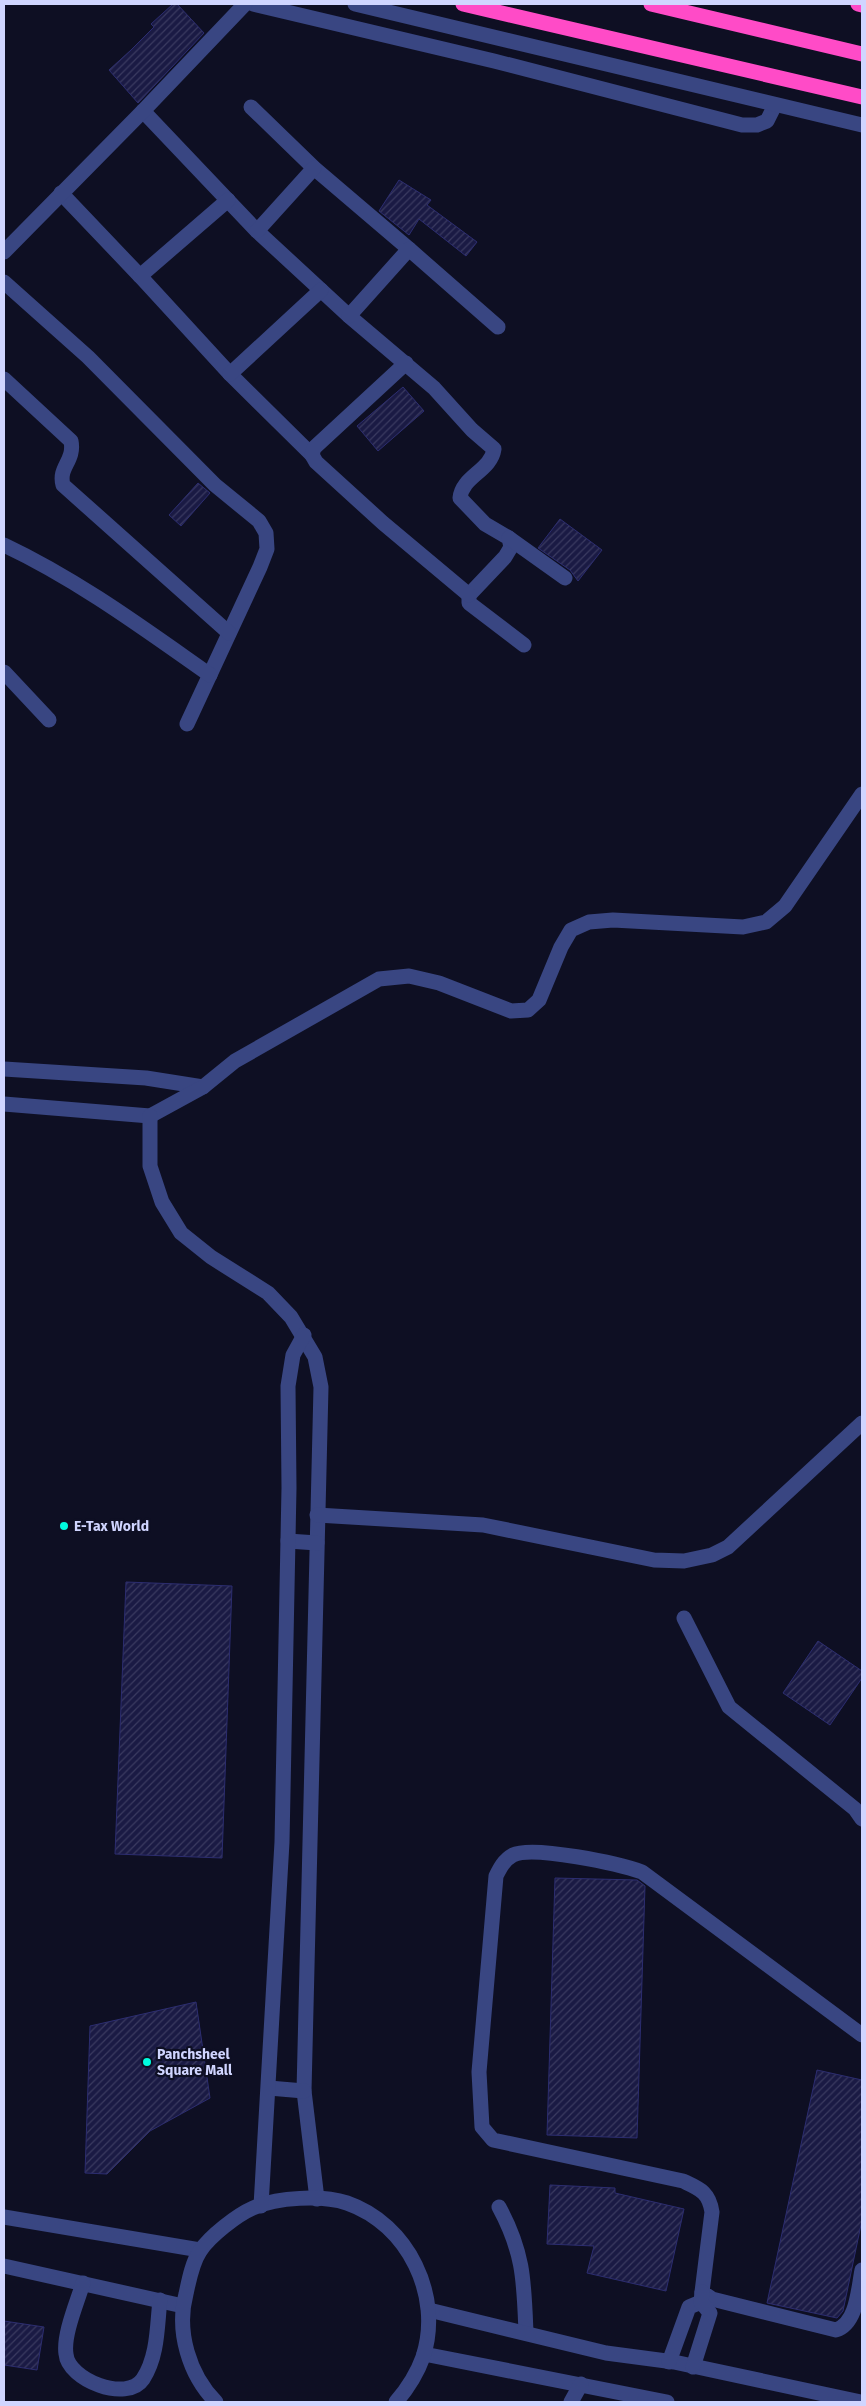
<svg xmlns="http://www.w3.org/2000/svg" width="866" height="2406" font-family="'Fira Sans',sans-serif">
	<defs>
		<pattern id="building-hatch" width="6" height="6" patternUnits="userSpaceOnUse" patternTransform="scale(1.25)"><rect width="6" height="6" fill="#1a1a44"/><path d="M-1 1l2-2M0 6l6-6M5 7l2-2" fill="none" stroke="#3a3a60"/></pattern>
	</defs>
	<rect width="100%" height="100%" fill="#0e0f23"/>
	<g fill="url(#building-hatch)" stroke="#2c2d70">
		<polygon points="173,4 177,4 204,33 138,103 109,70 131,50 154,27 151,24"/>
		<polygon points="399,180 431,200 427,205 477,242 466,256 419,219 409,235 379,211"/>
		<polygon points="403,387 424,411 378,451 357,426"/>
		<polygon points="198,483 210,493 181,526 169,515"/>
		<polygon points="560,519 602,550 578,581 570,570 538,548"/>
		<polygon points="126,1582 232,1586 222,1858 115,1854"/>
		<polygon points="818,1641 862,1671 862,1678 830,1725 783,1693"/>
		<polygon points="555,1878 637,1880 645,1886 637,2138 547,2135"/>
		<polygon points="196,2002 210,2098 150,2131 107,2174 85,2173 90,2026"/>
		<polygon points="817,2070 862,2080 862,2220 843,2311 837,2318 767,2303"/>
		<polygon points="550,2185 615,2188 615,2193 684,2209 666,2291 587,2273 594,2246 547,2244"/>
		<polygon points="4,2321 44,2327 37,2370 4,2365"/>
	</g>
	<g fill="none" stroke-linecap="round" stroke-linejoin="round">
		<g stroke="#394682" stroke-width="15">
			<polyline points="253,4 494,61 742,125 757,125 767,121 775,105"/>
			<polyline points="355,4 862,125"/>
			<polyline points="251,107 314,168 409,249"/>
			<path d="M143,111l114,120 92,85 85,72 38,42 22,19c-3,22 -32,27 -34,49l25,26 24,14 2,9 -6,10 -36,38v8l55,42"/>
			<polyline points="61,193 140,276"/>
			<polyline points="228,200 140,276 230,374 312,455"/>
			<polyline points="257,231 314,168"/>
			<polyline points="4,252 143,111 245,4"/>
			<polyline points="4,282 88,357 215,485 259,521 266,533 267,549 260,567 187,724"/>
			<polyline points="349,316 409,249 498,327"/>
			<polyline points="406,363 314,448 312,455 316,462 383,523 469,595"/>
			<polyline points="230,374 321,290"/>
			<path d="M4,379l67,62c4,20 -13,26 -8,44l166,148"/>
			<polyline points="509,538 565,578"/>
			<path d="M4,545c74,35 139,83 206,130"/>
			<polyline points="4,672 49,720"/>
			<polyline points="4,1069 146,1078 203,1087"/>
			<polyline points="4,1104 150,1116 203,1087 235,1061 379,979 409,976 439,983 511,1011 528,1010 539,1000 561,947 571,930 589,922 613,920 743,927 766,922 785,906 862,794"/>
			<polyline points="150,1116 150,1166 162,1202 181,1233 211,1257 268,1293 291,1317 315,1357 321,1387 304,2091 317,2199"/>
			<polyline points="317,1515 483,1525 654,1560 684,1561 712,1555 728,1547 862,1423"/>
			<polyline points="288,1541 317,1543"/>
			<polyline points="684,1618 729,1707 855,1809 862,1819"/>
			<path d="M862,2035l-220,-163c-22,-8 -109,-27 -129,-17 -9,5 -13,13 -17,21l-17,196 3,55 11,13 190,41c17,8 26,11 29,31l-10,80 10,7 124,31c21,-7 22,-40 26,-60"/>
			<polyline points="269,2088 304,2091"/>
			<polyline points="261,2206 282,1842 289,1488 288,1386 293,1355 304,1335"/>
			<path d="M499,2207c25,46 25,75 27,126"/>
			<polyline points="4,2217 200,2250"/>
			<polyline points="4,2266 183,2306"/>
			<path d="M83,2283c-6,20 -20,52 -17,71 2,26 61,49 77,25 15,-23 14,-53 17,-79"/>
			<polyline points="429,2310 606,2353 674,2362 861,2402"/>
			<polyline points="424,2354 667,2402"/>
			<polyline points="669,2362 689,2307 701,2302"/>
			<polyline points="693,2367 710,2313 701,2302 702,2292"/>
			<path d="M216,2402c-27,-27 -40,-71 -30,-108 3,-14 6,-31 14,-43 10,-15 37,-36 53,-43 24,-11 69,-13 94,-5 61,21 96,93 76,154 -6,17 -15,31 -27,45"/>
			<polyline points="571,2402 581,2384"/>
		</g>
		<g stroke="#ff4bc7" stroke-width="15">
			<polyline points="463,4 862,97"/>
			<polyline points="651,4 862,54"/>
			<polyline points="858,4 862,5"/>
		</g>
	</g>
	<g fill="#00fbdf" stroke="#0e0f23" stroke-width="2">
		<circle cx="64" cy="1526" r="5"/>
		<circle cx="147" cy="2062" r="5"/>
	</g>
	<g text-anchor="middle" stroke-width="4.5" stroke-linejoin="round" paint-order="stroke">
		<g font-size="14" font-weight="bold" fill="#d0d5ff" stroke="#0e0f23" text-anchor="start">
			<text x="74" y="1531">E-Tax World</text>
			<text x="157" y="2059">Panchsheel<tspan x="157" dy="16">Square Mall</tspan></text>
		</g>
	</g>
	<rect width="866" height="2406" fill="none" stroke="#d0d5ff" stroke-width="10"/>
</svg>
